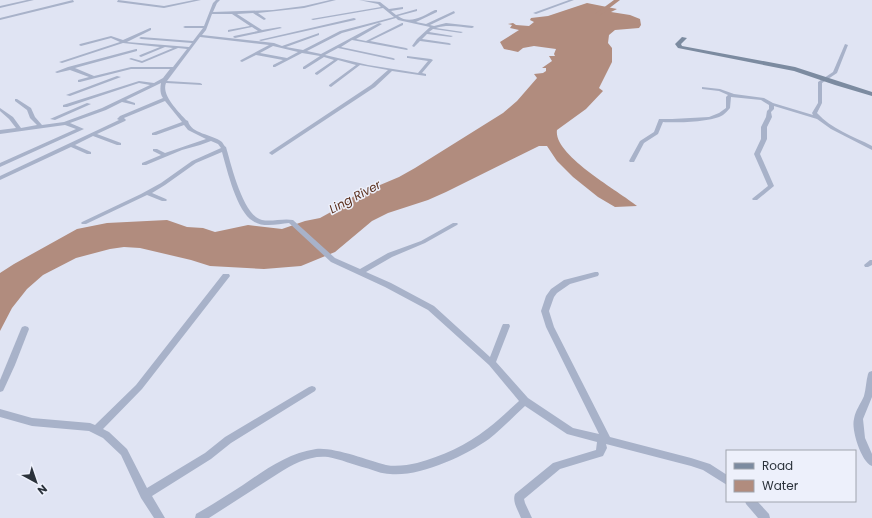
<svg xmlns="http://www.w3.org/2000/svg" width="872" height="518" font-family="Poppins,sans-serif">
	<rect width="100%" height="100%" fill="#e0e4f3"/>
	<path fill="#b18c7e" d="M587,3l30,6 -6,3 19,3 10,4 1,6 -2,3 -24,2 -6,5 -1,8 4,5v14l-13,26 4,3 -17,18 -29,21c-4,25 62,61 80,76l-22,1 -17,-10 -25,-20 -16,-16 -10,-15h-8l-93,46 -18,8 -40,13 -16,8 -37,31 -34,14 -37,3 -54,-3 -19,-6 -51,-12 -16,-1 -14,2 -34,9 -33,17 -16,14 -15,19 -12,23v-58l14,-9 63,-35 30,-6 60,-3 20,7 16,1 12,4 33,-7 34,4 23,-8 15,-3 20,-11 14,-11 45,-19 16,-9 88,-55 14,-12 20,-23 -3,-4 9,-1 3,-2v-3h-4l10,-7 -3,-5h6l-1,-2 2,-5 -22,-3 -11,2 -5,4 -14,-3 -4,-7 19,-12 -9,-2 2,-3 -4,-1 5,-1 3,2 13,1 5,-4 -4,-2 1,-2 17,-2z"/>
	<g fill="none" stroke-linecap="round" stroke-linejoin="round">
		<polygon fill="#b18c7e" fill-rule="evenodd" points="614,0 620,0 599,16 595,16 595,14"/>
		<g fill="#a8b2c9" fill-rule="evenodd">
			<polygon points="27,0 34,0 0,8 0,6"/>
			<polygon points="73,0 74,2 0,20 0,18"/>
			<polygon points="118,0 164,6 194,0 201,0 164,8 117,2"/>
			<path d="M216,0h4l-3,3 -4,9 60,-2 31,-4 26,-6h6l-32,8 -46,5 7,5 1,1 -2,1 -11,-7 -16,1 25,16 18,-3 2,1 -47,10 -2,-1 1,-1 24,-5 -6,-4 -24,5v-2l22,-4 -18,-12h-20l-6,16 -4,5 72,8 8,3 37,-13v2l-33,12 17,3 37,-19 54,-14 -11,-9 -70,12 -2,-1 70,-12 -3,-3 -19,-4 21,2 9,7 14,-2v2l-12,2 5,4 21,-6v2l-19,5c12,9 25,0 37,-6h2v2l-21,10 10,2 28,-13 1,2 -25,12 4,1 12,-3 27,3 1,1 -2,1c-11,-1 -25,-4 -36,0l27,4 -2,1 -28,-4 -4,3 24,4 -2,1 -24,-3 -5,5 27,4 2,1 -1,1 -30,-4 -6,6 -2,-1 5,-7 13,-12 -32,-7 -2,-2 -54,15 -35,18 14,3 58,-31 3,1 -26,15 10,2 36,-18h1v2l-33,16 36,7 2,1 -1,1 -55,-10 -11,7 52,11 2,1 -1,1 -56,-12 -13,7 43,10 50,8 10,-12 -20,-3h-1v-2l24,3 2,1 -11,13 4,1v2l-34,-5 -17,16 -103,68 -3,-2 1,-1 101,-67 17,-15 -28,-5 -29,22 -2,-1v-1l27,-20 -18,-5 -21,15 -2,-1v-1l19,-13 -10,-3 -19,12h-2v-2l17,-11 -18,-3 -27,14h-2v-2l10,-5 -27,-5 -14,7 -2,-1 1,-1 28,-15 -69,-8 -33,44 33,2 2,1v1l-36,-2c-5,12 13,29 20,37l2,1c3,13 24,13 34,21 0,0 3,5 4,5 5,17 17,69 36,73 10,2 21,-2 31,0l42,38 25,11 28,-16 33,-12 32,-18h4l1,1 -1,1 -32,18 -33,14 -26,15 25,11 43,23 56,51 12,-31 1,-2h6l1,2 -14,36 32,36 45,30 26,6 -53,-107 -5,-16 5,-15 5,-7 13,-9 31,-8h3l1,2 -1,2 -28,8 -13,9 -3,4 -5,14 5,16 56,110 81,21 19,6 17,11v10l-24,-15 -12,-4 -85,-22 1,4 -4,8 -43,13 -36,30 1,4 7,15h-11c-3,-8 -9,-16 -6,-24l38,-31 43,-13 1,-8 -30,-8 -42,-28c-12,11 -23,23 -36,33 -24,17 -69,38 -99,35 -8,0 -17,-4 -24,-6 -12,-3 -26,-9 -38,-11 -18,-2 -35,7 -49,16l-70,45h-14l1,-4c16,-9 31,-19 47,-29 22,-15 45,-32 73,-36 18,-2 51,11 70,16 10,2 22,0 31,-2 25,-7 50,-18 70,-34 12,-9 22,-19 32,-28l-30,-36 -61,-55 -43,-23 -54,-25 -42,-39c-11,1 -26,5 -36,-2 -16,-9 -26,-51 -31,-69l-26,11 -31,22 -13,8 14,6 1,1 -1,1h-4l-15,-6 -61,29h-4l-1,-1 1,-1 59,-28 20,-11 31,-22 29,-13 -3,-4 -7,-3 -11,4 -18,5 -36,15h-4v-2l19,-8 -8,-4v-2h4l8,4 41,-14 -18,-9 -4,-5 -28,10h-4v-2l30,-11 -17,-21 -41,17 2,2 -1,1 -28,13 24,9v2h-4l-24,-9 -18,9 16,7v2h-4l-16,-7 -71,33v-4l119,-56 -2,-1 3,-3 43,-18c-3,-4 -3,-10 -2,-15l-35,17 9,3v2l-13,-3 -16,8 -36,13 14,6 -84,38v-4l76,-34 -11,-4 -65,9v-4l16,-2 -7,-9 -9,-8v-3l13,9 8,11 16,-3 -7,-7 -3,-8 -12,-9v-2h2l14,9 4,9 7,8 22,-3 38,-14 48,-23 -11,-2 -72,24h-4v-2l76,-24 15,2 9,-5 7,-9h-39l-51,13h-2v-2l11,-3 -19,-7 -13,3 -2,-1 13,-5 68,-18h1v2l-62,17 19,8 37,-9h42l14,-18 -9,-1 -36,15 -13,-4 2,-1 11,3 31,-13 -8,-1 -24,10 -2,-1 1,-1 20,-8 -37,-4 -61,20 -3,-1 61,-20 -9,-4 -30,8 -2,-1 1,-1 31,-8 12,4 27,-12h1v2l-24,12 62,5 3,-4 -51,-4 -2,-1 2,-1 52,4 10,-13h-18l-2,-1 2,-1h19l9,-23zM273,46l25,6 -11,6 -27,-5z"/>
			<polygon points="569,0 574,0 536,14 533,13"/>
			<polygon points="354,18 356,19 355,20 261,41 259,40"/>
			<path d="M845,44l3,1 -11,28 -15,10v20l-5,10c14,16 36,23 55,33v4l-41,-21 -14,-10 -43,-13v3l-3,3 1,5 -5,10v12l-7,15 14,32 -17,14h-4l-1,-1 1,-1 15,-12 -14,-32 7,-15v-12l5,-10 1,-6 2,-2v-4l-8,-5 -30,-3 -1,11c-2,2 -4,5 -7,7 -11,7 -46,8 -60,7l-5,12 -14,9 -10,19h-4l-1,-1 11,-20 14,-9 5,-13h13l37,-2 10,-4 7,-5v-11l2,-2 -9,-4 -17,-2v-2l18,2 14,5 30,4 9,5 40,12 -1,-2 6,-10v-21l15,-10z"/>
			<polygon points="117,76 121,77 70,96 66,95"/>
			<polygon points="87,103 91,104 55,120 50,119"/>
			<polygon points="870,260 872,260 872,265 868,267 865,267 864,265"/>
			<polygon points="223,274 229,274 230,276 142,389 103,429 109,432 127,449 147,488 205,453 225,437 309,387 312,386 315,387 316,389 315,391 231,443 211,459 152,496 165,518 154,518 141,498 121,455 103,438 89,431 32,426 0,417 0,409 32,418 90,423 95,425 136,385"/>
			<polygon points="25,326 28,327 29,329 15,365 4,389 3,391 0,392 0,380 21,329 22,327"/>
			<path d="M872,371v26l-9,22 2,19 7,16v12c-11,-4 -21,-37 -18,-47 1,-8 7,-16 10,-23 2,-7 2,-15 4,-22l1,-2z"/>
			<polygon points="745,501 757,501 769,514 770,518 758,518 746,504"/>
		</g>
		<polygon fill="#7c8ba0" fill-rule="evenodd" points="682,37 687,38 681,44 682,46 795,67 872,92 872,96 835,85 794,71 678,48 675,44"/>
	</g>
	<g text-anchor="middle" stroke-width="3" stroke-linejoin="round" paint-order="stroke">
		<g font-size="12" font-style="italic" fill="#5c311f" stroke="#edf0fb">
			<text transform="translate(355 197) rotate(-28)" y="4">Ling River</text>
		</g>
	</g>
	<rect x="726" y="450" width="130" height="52" fill="#edf0fb" stroke="#9fa4ae"/>
	<rect x="734" y="463" width="20" height="6" fill="#7c8ba0" stroke="#9fa4ae"/>
	<text x="762" y="470" font-size="12" fill="#2a313a">Road</text>
	<rect x="734" y="480" width="20" height="12" fill="#b18c7e" stroke="#9fa4ae"/>
	<text x="762" y="490" font-size="12" fill="#2a313a">Water</text>
	<g transform="translate(36 482) rotate(140)" stroke="#edf0fb" stroke-width="3" paint-order="stroke">
	<path d="M0-3L7 15L0 10L-7 15Z" fill="#2a313a"/>
	<text y="-6" font-size="11" font-weight="bold" text-anchor="middle" fill="#2a313a">N</text>
	</g>
</svg>
